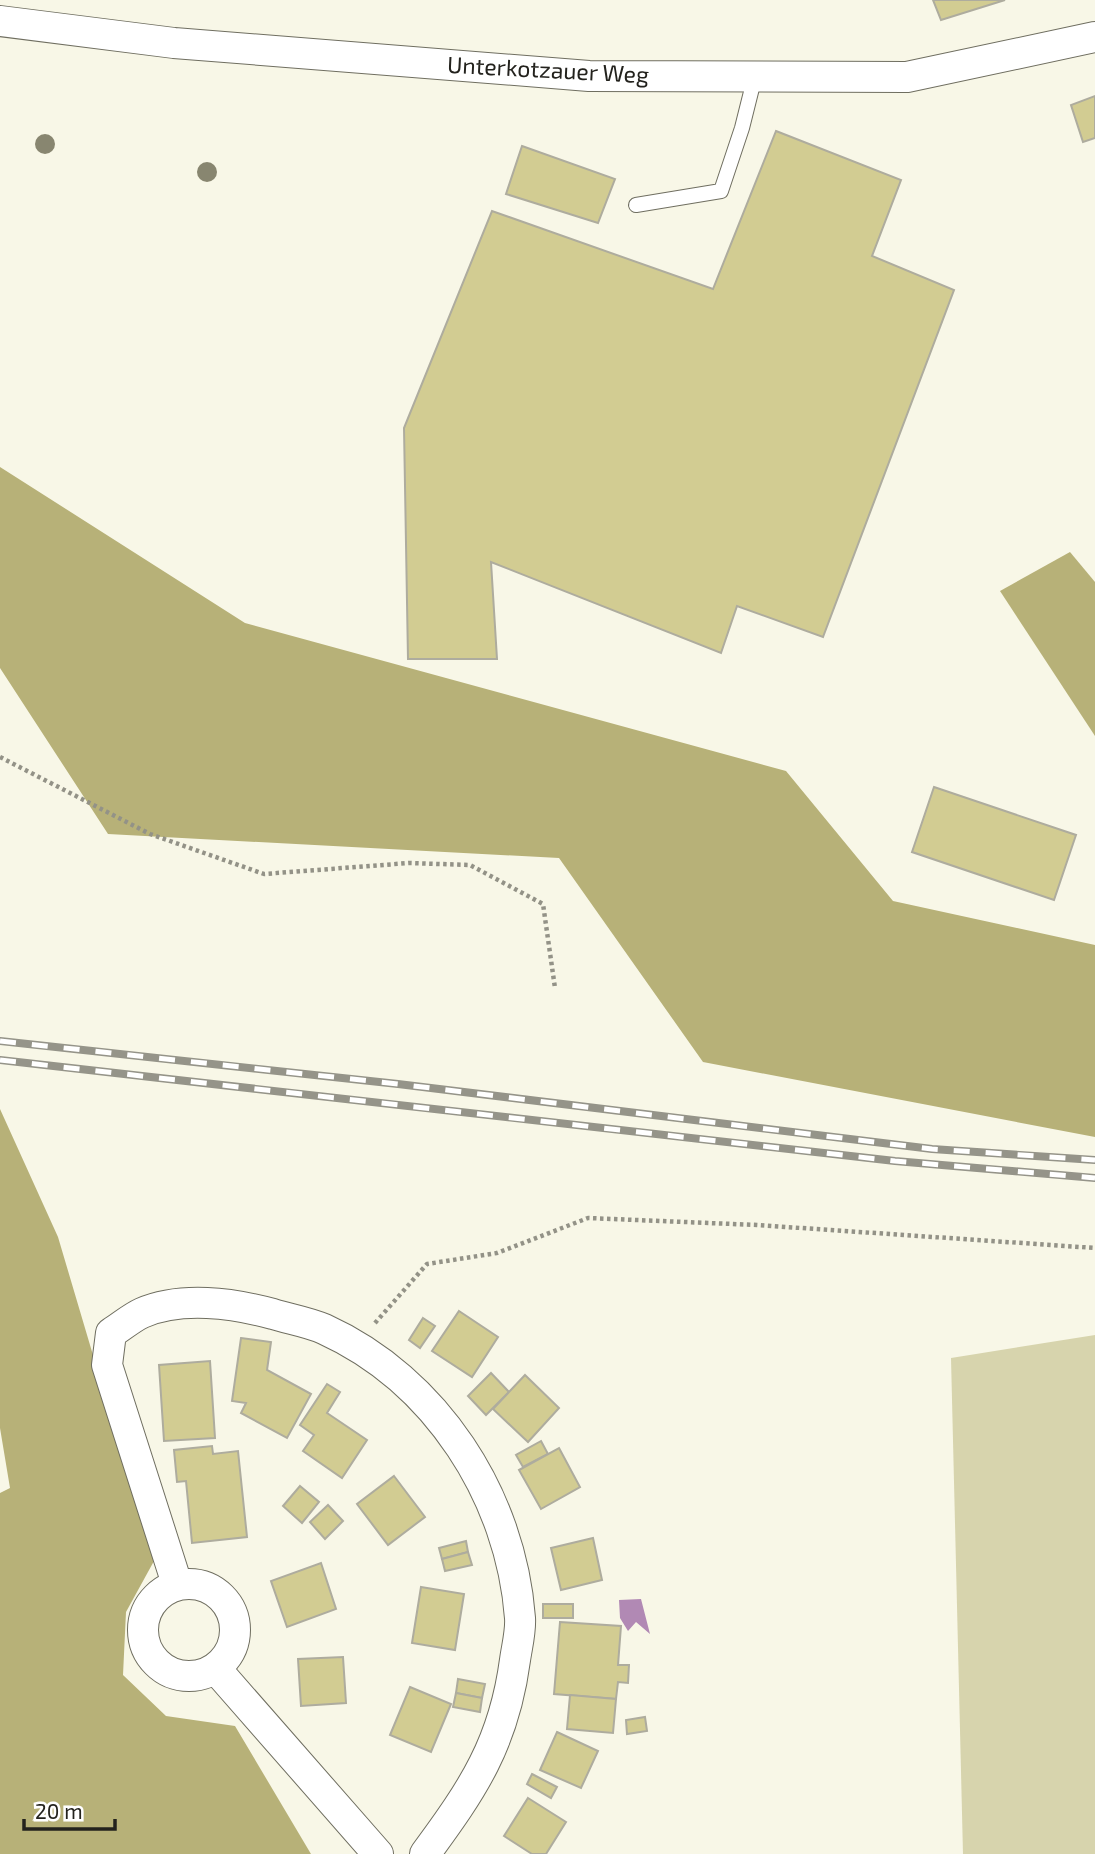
<svg xmlns="http://www.w3.org/2000/svg" width="1095" height="1854" font-family="'Exo 2',sans-serif">
	<rect width="100%" height="100%" fill="#f8f7e7"/>
	<polygon fill="#d7d4ad" points="1095,1335 1095,1854 963,1854 951,1358"/>
	<g fill="#b7b178">
		<polygon points="0,467 245,623 786,771 893,901 1095,945 1095,1137 703,1062 559,858 108,834 0,668"/>
		<polygon points="1070,552 1095,582 1095,736 1000,591"/>
		<polygon points="0,1109 58,1237 154,1561 126,1612 123,1675 166,1716 235,1726 311,1854 0,1854 0,1493 10,1488 0,1428"/>
	</g>
	<polygon fill="#b189b4" points="641,1599 650,1634 636,1622 628,1631 620,1618 619,1600"/>
	<g fill="#d2cc92" stroke="#aeac9e" stroke-width="2">
		<polygon points="933,0 1005,0 941,20"/>
		<polygon points="1095,96 1095,138 1083,142 1071,105"/>
		<polygon points="776,131 901,180 872,256 954,290 823,637 737,606 721,653 491,562 497,659 408,659 404,428 492,211 713,289"/>
		<polygon points="522,146 615,179 598,223 506,194"/>
		<polygon points="934,787 1076,835 1054,900 912,852"/>
		<polygon points="459,1311 498,1337 472,1377 432,1351"/>
		<polygon points="423,1318 435,1326 420,1348 409,1340"/>
		<polygon points="241,1338 271,1342 267,1370 311,1394 287,1438 241,1413 246,1403 232,1401"/>
		<polygon points="210,1361 215,1438 164,1441 159,1365"/>
		<polygon points="491,1373 509,1392 486,1415 468,1396"/>
		<polygon points="525,1375 559,1408 528,1442 493,1409"/>
		<polygon points="327,1384 340,1392 327,1413 367,1440 342,1478 303,1451 314,1435 300,1425"/>
		<polygon points="541,1441 548,1454 523,1467 516,1455"/>
		<polygon points="212,1446 213,1454 238,1451 247,1537 192,1543 186,1481 177,1482 174,1450"/>
		<polygon points="559,1448 580,1487 541,1509 519,1470"/>
		<polygon points="394,1476 425,1517 388,1545 357,1504"/>
		<polygon points="300,1486 319,1502 302,1523 283,1506"/>
		<polygon points="328,1505 343,1521 325,1539 310,1522"/>
		<polygon points="593,1538 602,1580 561,1590 551,1548"/>
		<polygon points="466,1541 468,1552 442,1559 439,1548"/>
		<polygon points="468,1552 472,1565 445,1571 442,1559"/>
		<polygon points="321,1563 336,1609 287,1627 271,1581"/>
		<polygon points="421,1587 464,1594 455,1650 412,1643"/>
		<rect x="543" y="1604" width="30" height="14"/>
		<polygon points="560,1622 621,1626 618,1665 629,1665 628,1683 618,1682 616,1699 554,1694"/>
		<polygon points="343,1657 346,1703 301,1706 298,1659"/>
		<polygon points="458,1679 485,1684 482,1698 456,1693"/>
		<polygon points="410,1687 451,1704 431,1752 390,1735"/>
		<polygon points="456,1693 482,1698 480,1712 453,1707"/>
		<polygon points="570,1695 616,1699 613,1733 567,1729"/>
		<polygon points="645,1717 647,1731 627,1734 626,1720"/>
		<polygon points="557,1732 598,1751 581,1788 540,1770"/>
		<polygon points="532,1774 557,1787 551,1798 527,1784"/>
		<polygon points="528,1798 566,1822 546,1854 532,1854 504,1836"/>
	</g>
	<g fill="none" stroke-linecap="round" stroke-linejoin="round">
		<defs>
			<polyline id="service" points="636,205 721,191 742,128 755,76"/>
			<g id="minor">
				<polyline points="0,21 174,43 589,76 907,77 1095,37"/>
				<circle cx="189" cy="1630" r="46"/>
				<path d="M177,1584l-70,-219 4,-32c10,-6 20,-15 31,-20 39,-17 91,-10 131,1 16,5 35,8 51,15 112,51 187,167 196,289 1,13 -3,28 -5,42 -11,83 -42,129 -90,194"/>
				<polyline points="216,1669 378,1854"/>
			</g>
		</defs>
		<use href="#service" stroke="#6f6e60" stroke-width="16"/>
		<use href="#minor" stroke="#6f6e60" stroke-width="32"/>
		<g stroke="#939287" stroke-width="4.5" stroke-dasharray="3.5 3.5" stroke-linecap="butt">
			<polyline points="0,757 150,834 264,874 409,863 470,865 543,904 555,988"/>
			<polyline points="375,1323 427,1264 497,1253 588,1218 757,1225 1095,1248"/>
		</g>
		<use href="#service" stroke="#fff" stroke-width="14"/>
		<use href="#minor" stroke="#fff" stroke-width="30"/>
		<defs>
			<g id="rail">
				<polyline points="0,1041 398,1084 932,1149 1095,1160"/>
				<polyline points="0,1060 895,1161 1095,1178"/>
			</g>
		</defs>
		<use href="#rail" stroke="#959489" stroke-width="8"/>
		<use href="#rail" stroke="#fff" stroke-width="5" stroke-dasharray="16" stroke-linecap="butt"/>
	</g>
	<g fill="#888670">
		<circle cx="45" cy="144" r="10"/>
		<circle cx="207" cy="172" r="10"/>
	</g>
	<g text-anchor="middle" stroke-width="6" stroke-linejoin="round" paint-order="stroke">
		<g font-size="23" fill="#23221d" stroke="#fff">
			<text transform="translate(548 70) rotate(3)" y="8">Unterkotzauer Weg</text>
		</g>
	</g>
	<path d="M24 1819v10h91v-10" fill="none" stroke="#23221d" stroke-width="3.5"/>
	<text x="35" y="1819" font-size="21" fill="#23221d" stroke="#ffffff" stroke-width="5" paint-order="stroke">20 m</text>
</svg>
